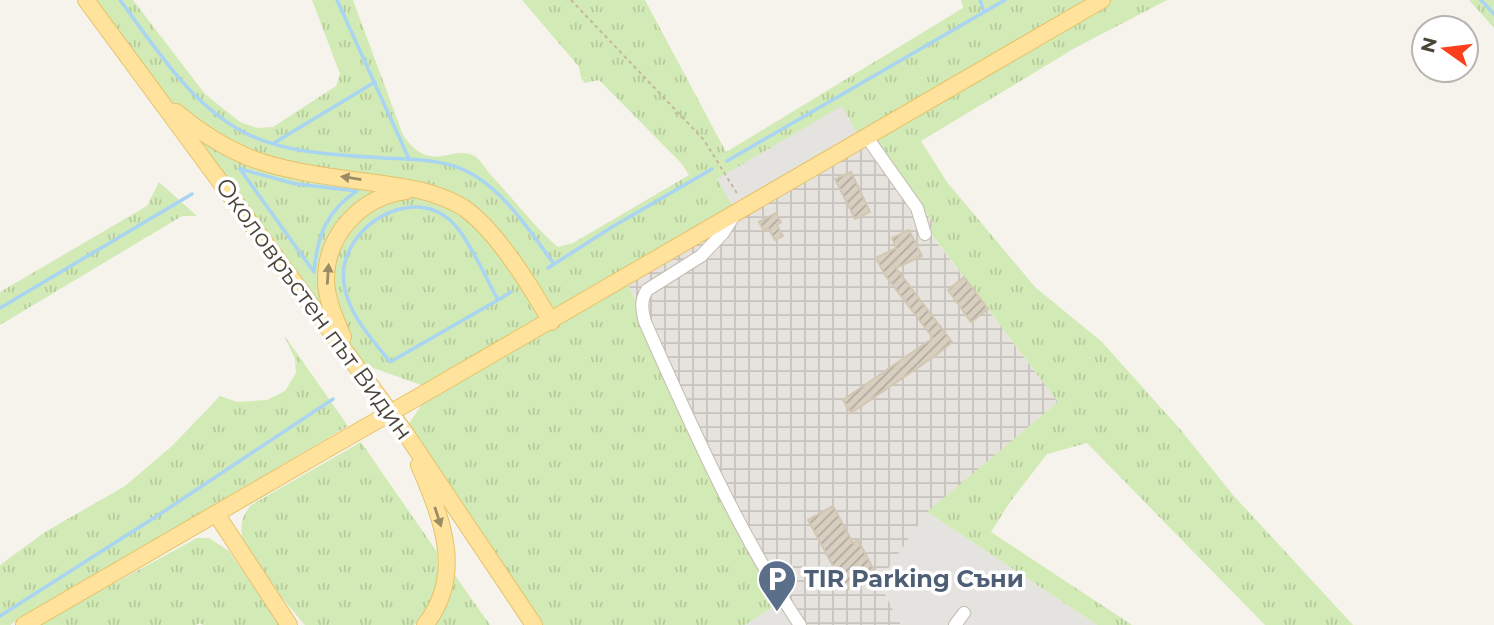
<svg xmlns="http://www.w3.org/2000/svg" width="1494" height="625" font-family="Montserrat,sans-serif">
	<defs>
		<pattern id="industrial-grid" width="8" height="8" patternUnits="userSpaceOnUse" patternTransform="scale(1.75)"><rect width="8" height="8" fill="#e6e2dd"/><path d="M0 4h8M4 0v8" fill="none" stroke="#c7c3be"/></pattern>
		<pattern id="grass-tufts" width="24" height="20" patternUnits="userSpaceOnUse" patternTransform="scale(1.75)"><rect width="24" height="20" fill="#d2eab5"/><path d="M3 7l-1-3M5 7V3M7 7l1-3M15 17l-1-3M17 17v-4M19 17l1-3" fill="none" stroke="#b6ca9c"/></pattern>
		<pattern id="building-hatch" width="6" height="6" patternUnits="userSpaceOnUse" patternTransform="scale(1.75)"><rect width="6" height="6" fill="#d8cfc1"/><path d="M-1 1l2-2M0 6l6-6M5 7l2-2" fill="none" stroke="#b1aa9e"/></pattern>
	</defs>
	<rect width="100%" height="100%" fill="#f6f3ec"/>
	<polygon fill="url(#industrial-grid)" points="866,136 933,222 930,233 1058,402 927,513 879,582 901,625 800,625 693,427 625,278"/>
	<g fill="url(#grass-tufts)">
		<path d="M86,0h47l72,94 35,28 17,6 16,-1 63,-41 4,-12 -28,-74h41l50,135c29,42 49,7 73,22 5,4 10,12 14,17 23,24 42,51 68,73l15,-4 116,-68 -8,-12 -82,-83 -14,3 -4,-5 -2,-11 -57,-67h123l81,152 237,-144 -2,-8h206l-92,48 -154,93 26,41 88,105 67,55 78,87 53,66 120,130h-88l-178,-182 -40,11 -37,48 -19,30 141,93h-35l-170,-113 131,-110 -128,-170 3,-10 -67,-86 -148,43 18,33 -111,66 68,149 90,174 -38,24h-211l-130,-194 28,-42 -78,-28z"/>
		<polygon points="1469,0 1494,0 1494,28"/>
		<polygon points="159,182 197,216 182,216 0,325 0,292 147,206"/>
		<polygon points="284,335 348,426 10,625 0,625 0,565 45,532 125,486 172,446 220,396 237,402 267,400 285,391 296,373 295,359"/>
		<path d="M361,442l76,110 1,27 -3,18 -10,18 -11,10h-109c-17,-20 -58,-66 -63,-90 -2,-12 2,-22 9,-30z"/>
		<polygon points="197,538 209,538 229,551 280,625 203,625 200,623 196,625 38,625"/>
		<polygon points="454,574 490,625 432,625 450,593"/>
	</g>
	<g fill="#e5e3e0">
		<polygon points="842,106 861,139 736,212 717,179"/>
		<polygon points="927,512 1097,625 901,625 879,582"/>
		<polygon points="783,601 799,625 745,625"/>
	</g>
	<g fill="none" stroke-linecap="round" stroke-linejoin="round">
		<g stroke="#a9d4f2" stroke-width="3.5">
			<path d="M120,0c36,48 71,106 127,134 42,20 91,21 136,24 30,1 68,1 94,19 33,22 54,56 77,87"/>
			<polyline points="337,0 409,159"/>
			<polyline points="980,0 984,12"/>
			<polyline points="1481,0 1494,14"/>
			<polyline points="274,143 375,82"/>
			<polyline points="727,161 1005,0"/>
			<path d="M240,169l56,15 61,7c-30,19 -40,45 -43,81z"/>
			<polyline points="548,268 612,227 712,169"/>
			<path d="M498,300c-12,-22 -30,-63 -47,-79 -42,-39 -115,10 -107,63 4,30 28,55 46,78l108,-62 13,-8"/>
			<polyline points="0,308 192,194"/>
			<polyline points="0,616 160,514 333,399"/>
		</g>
	</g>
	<g fill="url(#building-hatch)" stroke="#d3c7b4" stroke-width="2">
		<polygon points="851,172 870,212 855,219 835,179"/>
		<polygon points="776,213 781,222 777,225 783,236 775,240 768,228 764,231 759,222"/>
		<polygon points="909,230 922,256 896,268 952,342 935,356 851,413 843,400 933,338 885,275 876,258 896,248 892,238"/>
		<polygon points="964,277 988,309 971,322 948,290"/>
		<polygon points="833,506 853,543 858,540 876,574 846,590 808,520"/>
	</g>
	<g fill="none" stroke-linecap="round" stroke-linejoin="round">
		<defs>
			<g id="minor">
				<polyline points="866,136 917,208 925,234"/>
				<path d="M735,214l-12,19 -22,23 -54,34c-7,11 -5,20 -2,32 46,103 92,209 155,303"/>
				<polyline points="955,625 964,613"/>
			</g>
			<g id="major">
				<polyline points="86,0 404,431 534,625"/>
				<path d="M176,112c24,20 53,39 83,49 47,16 109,19 160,29 16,4 31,9 45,18 32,22 68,80 87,114"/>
				<path d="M343,337c-7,-16 -17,-39 -17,-57 0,-46 35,-83 80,-89"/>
				<polyline points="432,389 1102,0"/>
				<path d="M419,465c23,54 46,109 6,160"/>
				<polyline points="217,515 289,625"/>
				<polyline points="24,625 329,448"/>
			</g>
		</defs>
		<use href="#minor" stroke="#c2bbae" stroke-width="14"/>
		<use href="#major" stroke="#e6c16a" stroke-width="18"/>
		<polyline stroke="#c4b79f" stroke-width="2" stroke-dasharray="3.5 3.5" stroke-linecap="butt" points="571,0 704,140 738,195"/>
		<use href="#minor" stroke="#fff" stroke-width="12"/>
		<use href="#major" stroke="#ffe39c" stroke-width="16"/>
		<defs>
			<polyline id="major-bridge" points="329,448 432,389"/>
		</defs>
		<use href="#major-bridge" stroke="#e6c16a" stroke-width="18" stroke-linecap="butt"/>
		<use href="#major-bridge" stroke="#ffe39c" stroke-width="16"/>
	</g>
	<defs><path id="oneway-solid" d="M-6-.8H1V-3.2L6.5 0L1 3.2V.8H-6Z" transform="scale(1.75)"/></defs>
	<g fill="#9c8c66">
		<use href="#oneway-solid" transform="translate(351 178) rotate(-171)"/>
		<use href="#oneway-solid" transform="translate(328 274) rotate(-86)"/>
		<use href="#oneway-solid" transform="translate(438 517) rotate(72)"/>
	</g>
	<defs>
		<symbol id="parking-pin" viewBox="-11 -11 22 30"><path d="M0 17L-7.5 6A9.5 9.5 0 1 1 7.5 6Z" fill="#5c6f8a" stroke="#fff"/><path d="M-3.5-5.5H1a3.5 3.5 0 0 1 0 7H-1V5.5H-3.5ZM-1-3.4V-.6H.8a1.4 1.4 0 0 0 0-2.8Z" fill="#fff"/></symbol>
	</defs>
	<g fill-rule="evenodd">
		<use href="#parking-pin" x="755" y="557" width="44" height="60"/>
	</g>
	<g text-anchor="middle" stroke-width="7" stroke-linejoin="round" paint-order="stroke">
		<g font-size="24" fill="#4b4439" stroke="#fff">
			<text transform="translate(314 309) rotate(54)" y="8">Околовръстен път Видин</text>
		</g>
		<g font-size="24" font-weight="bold" fill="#4e5e75" stroke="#fff" text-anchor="start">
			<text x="804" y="587">TIR Parking Съни</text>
		</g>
	</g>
	<g transform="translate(1445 49) rotate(284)"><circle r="33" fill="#ffffff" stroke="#b7b4b0" stroke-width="2"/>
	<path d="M0-5L12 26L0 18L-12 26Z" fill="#fc3f1d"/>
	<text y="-10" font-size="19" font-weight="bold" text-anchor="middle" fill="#4b4439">N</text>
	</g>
</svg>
